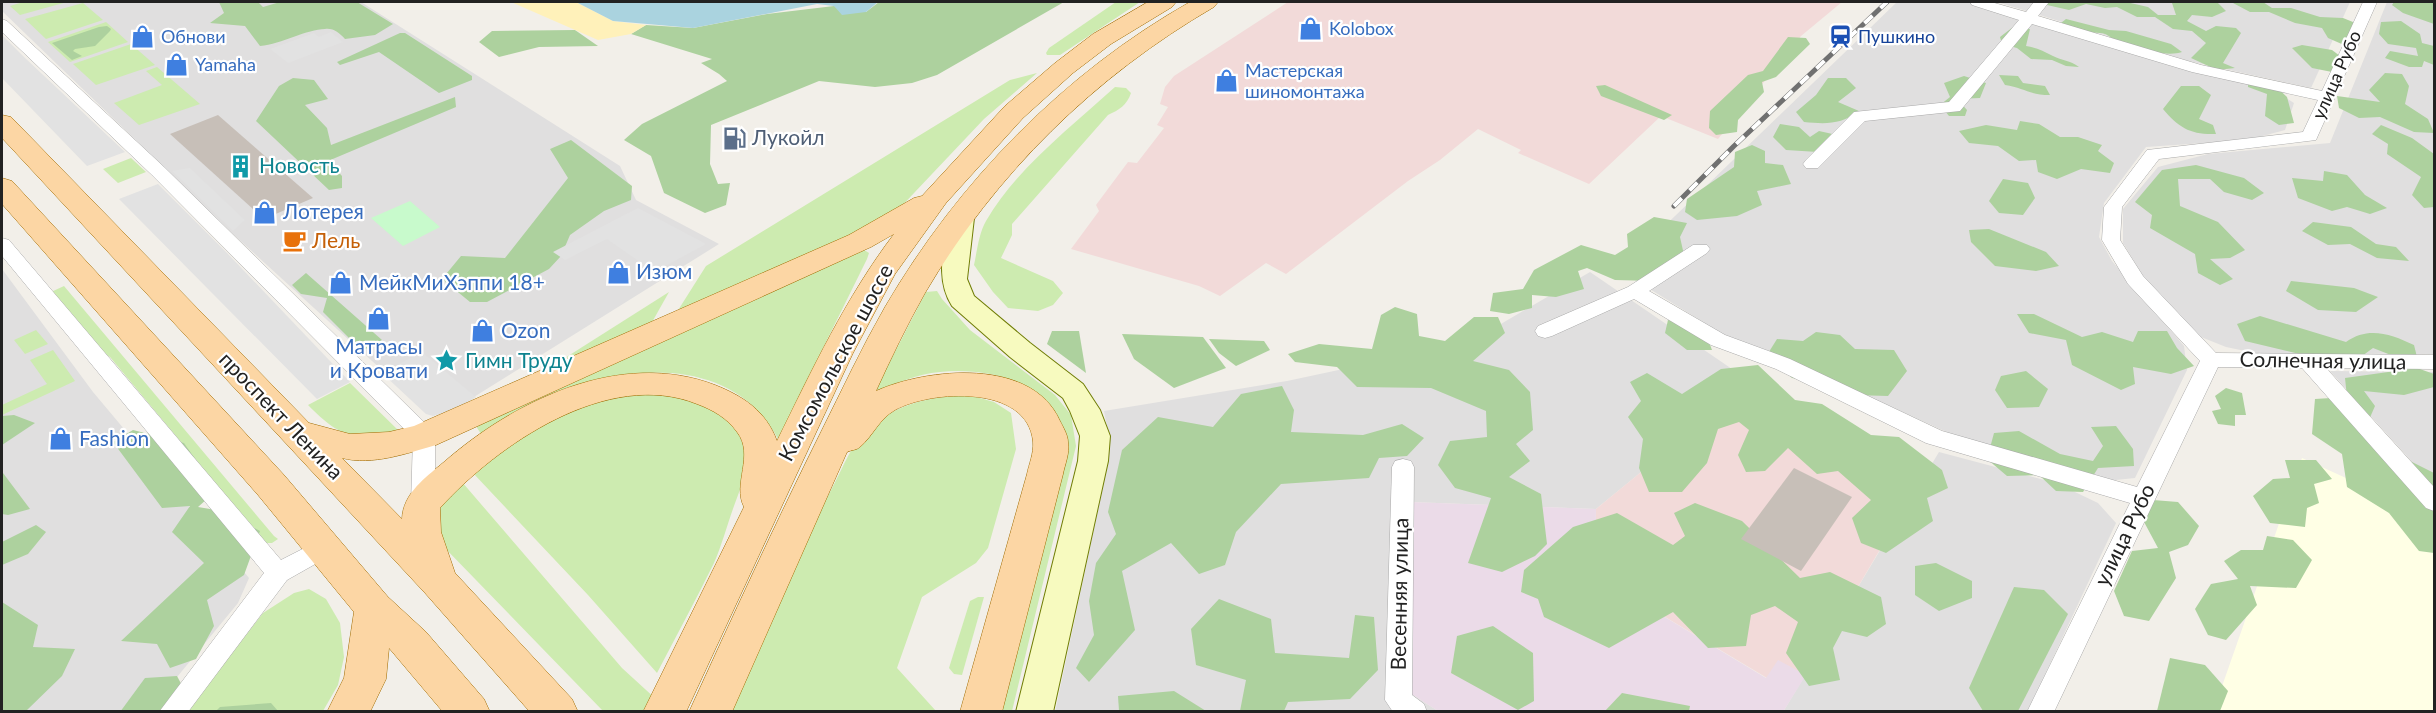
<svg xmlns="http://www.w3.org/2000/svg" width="2436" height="713" font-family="Lato,sans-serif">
	<rect width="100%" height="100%" fill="#f2efe9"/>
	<g fill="#e0dfdf">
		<polygon points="2,2 361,2 620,166 636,200 719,244 453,410 429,413 234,235 2,11"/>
		<polygon points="1897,2 1966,2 2178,67 2272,89 2294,103 2285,130 2248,140 2146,147 2104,203 2099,237 2112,261 2184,346 2187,370 2135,478 2106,481 1951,434 1795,363 1724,335 1619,270"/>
		<polygon points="1997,2 2350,2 2311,88 2189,61"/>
		<polygon points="2387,2 2434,2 2434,354 2255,353 2226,347 2201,337 2146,281 2123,243 2123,209 2158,167 2208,154 2330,143"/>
		<polygon points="2,269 93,392 249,578 238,603 149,711 2,711"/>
		<polygon points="1590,272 1751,382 1596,509 1410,502 1407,691 1438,711 1055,712 1108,463 1109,437 1104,411 1287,381 1470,342"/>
		<polygon points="2330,371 2434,372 2434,486"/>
		<polygon points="1939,452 2056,483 2098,503 2116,523 2028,711 1783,712"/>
	</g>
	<g fill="#f2dad9">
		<polygon points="1288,2 1842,2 1801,36 1718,139 1661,116 1589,184 1518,153 1521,150 1478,129 1440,160 1408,181 1286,274 1266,263 1220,296 1199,286 1071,249 1099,211 1096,205 1128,162 1137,163 1164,128 1157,125 1168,107 1160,104 1165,87 1174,76"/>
		<polygon points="1751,382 1921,480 1806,675 1767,678 1595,575 1596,509"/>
	</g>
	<polygon fill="#ebdbe8" points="1410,502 1596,509 1595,575 1766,678 1778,660 1806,675 1783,712 1438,711 1407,691"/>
	<polygon fill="#ffffe5" points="2302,458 2434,518 2434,711 2213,712"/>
	<g fill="#cdebb0">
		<polygon points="23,2 67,2 20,15 10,6"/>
		<polygon points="1116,2 1140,2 1060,55 1047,55 1046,53 1049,48"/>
		<polygon points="83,3 103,20 46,39 25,19"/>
		<polygon points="106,22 128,42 70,62 48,42"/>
		<polygon points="131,44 155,65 96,85 73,64"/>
		<polygon points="157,67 200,104 139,125 114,103 162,85 146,71"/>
		<polygon points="1037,73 984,119 897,211 878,222 675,315 706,266 1010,80"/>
		<path d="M1115,87l11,1 5,5c-4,12 -12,17 -23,22l-96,109v11l-11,23 52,23 10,12 -10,12 -15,6 -30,-3 -15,-16 -19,-27c3,-14 5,-32 12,-44 31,-53 84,-93 129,-134z"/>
		<polygon points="131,158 146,172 118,183 103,169"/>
		<path d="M861,248l8,5 -2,6 -89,180c-45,-85 -152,-75 -229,-44 -24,10 -46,25 -68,39l-7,-11z"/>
		<polygon points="64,286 274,536 278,539 272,543 265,543 110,357 103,353 51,292"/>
		<path d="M937,291l5,8 28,31 85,65 16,20 5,31 -64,265h-15l67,-276c-3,-8 -6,-18 -11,-25 -24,-34 -75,-42 -113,-38 -23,2 -45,12 -66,20l52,-100z"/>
		<polygon points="669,292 651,324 546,370"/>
		<polygon points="36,330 48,344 25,354 14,340"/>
		<polygon points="53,350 75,381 2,415 2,405 47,384 30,360"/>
		<path d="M350,383l49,48c-49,7 -56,9 -91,-26z"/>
		<path d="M634,393c43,1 102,6 111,60 4,18 -5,36 -11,53 -7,19 -12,39 -20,57 -18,37 -38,73 -57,110l-69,-78 -115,-122 32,-28 83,-43z"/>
		<path d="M969,395l25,7 17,11 5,36 -28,99 -12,15 -54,34 -25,71 39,43 -210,1c33,-75 65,-148 104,-220 9,-16 19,-42 31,-56 28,-31 69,-40 108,-41z"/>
		<polygon points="462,482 622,668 669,711 603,711 442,545 436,516 445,500"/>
		<polygon points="309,589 326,599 340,623 344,657 338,685 323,711 186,712 263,613 294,593"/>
		<polygon points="978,597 984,597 962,675 954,674 949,668 970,601"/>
	</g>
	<g fill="#add19e">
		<path d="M219,2h39l5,5 17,-5h77l36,22 -18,11 -30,4c-6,-6 -11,-11 -20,-10 -18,0 -43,15 -65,17l-15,-20 -35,-3 14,-10z"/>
		<polygon points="879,2 1064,2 937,75 912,83 875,87 819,81 711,125 710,164 718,184 730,183 726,205 705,213 664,193 651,156 624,140 642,124 727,81 719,74 701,63 712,59 631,34 646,25 693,28 767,14 834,6 866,12"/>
		<polygon points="2045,2 2126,2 2148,7 2158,15 2176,15 2172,3 2217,2 2226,11 2212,17 2192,15 2187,21 2206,31 2216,26 2236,28 2241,33 2223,63 2235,68 2217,70 2191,58 2206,43 2192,31 2173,29 2155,17 2137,17 2117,7 2105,8 2086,4 2069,10 2047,5"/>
		<polygon points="2237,2 2263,2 2272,8 2291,8 2320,17 2343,18 2358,24 2344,45 2328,38 2322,28 2295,23 2269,12 2250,12 2233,3"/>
		<polygon points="2394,2 2434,2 2434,24 2403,13 2392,5"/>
		<path d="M2066,19l43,11 17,1 45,13 11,8c-16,6 -54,-5 -69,-13 0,0 -7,-5 -8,-5 -15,-4 -32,5 -44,-11z"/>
		<polygon points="2401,21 2420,34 2422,43 2434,46 2434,65 2424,61 2422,67 2409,67 2385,58 2390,51 2418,56 2416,48 2388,44 2379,34 2381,22"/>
		<polygon points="107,26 111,29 110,31 95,46 75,49 73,51 82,56 72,60 52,43 99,27"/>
		<path d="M2013,27l17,2 -4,17c11,2 17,5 27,10 9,5 17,4 26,11l-13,-1 -14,-6 -21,-1 -14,-11 -15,-4 -2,-7z"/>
		<polygon points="575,30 598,46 539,47 499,57 479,42 492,31"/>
		<polygon points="400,33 405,33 472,76 472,80 439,93 379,52 340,65 337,62"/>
		<polygon points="1788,37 1806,38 1810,44 1776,77 1762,82 1764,92 1738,120 1737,132 1716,135 1709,128 1710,111 1748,75 1763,71"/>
		<polygon points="2302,45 2332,50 2340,56 2332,72 2312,68 2292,48"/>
		<polygon points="2385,73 2402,74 2409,86 2405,104 2428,119 2434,133 2414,132 2380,117 2359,118 2339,108 2337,96 2380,102 2369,90"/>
		<path d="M1999,75l19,1 5,7 22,3 5,9c-20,0 -26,-7 -45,-10z"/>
		<polygon points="1964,76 1986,83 1980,98 1957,99 1967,110 1965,116 1949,116 1940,105 1950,97 1944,83"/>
		<polygon points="293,78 314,80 328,99 305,105 327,128 331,145 455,97 456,107 328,161 342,176 342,188 329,190 256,121 279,86"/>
		<path d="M1828,78h18l10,10 -18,14 21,9c-18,14 -34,13 -55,11l-8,-10 20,-17z"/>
		<polygon points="2271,82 2287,97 2294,123 2279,125 2265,116 2267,94 2248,87 2248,83"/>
		<polygon points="1605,85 1672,115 1664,120 1601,96 1596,86"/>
		<path d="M2181,86h18l12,9 -12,24 14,6 3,9c-25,1 -37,-6 -53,-25z"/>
		<polygon points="2020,121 2039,124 2060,137 2078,137 2102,145 2098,151 2114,163 2110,173 2081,169 2057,179 2038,172 2036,160 2019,161 1998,146 1969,143 1959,131 1986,125 2017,130"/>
		<polygon points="1780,124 1799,127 1810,137 1819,131 1837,135 1818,152 1786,150 1773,137"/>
		<polygon points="2381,125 2412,138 2434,154 2434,207 2424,208 2412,195 2421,177 2387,154 2388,144 2372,134"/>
		<polygon points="571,140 632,186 631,200 604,211 570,235 561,256 549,269 487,302 470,302 442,279 461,256 505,258 568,178 550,149"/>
		<polygon points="1752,145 1765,151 1765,163 1783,165 1791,184 1757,191 1762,205 1737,216 1697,220 1685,212 1687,199 1734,167 1735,152"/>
		<polygon points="2196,165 2244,178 2264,193 2252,200 2224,192 2210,179 2178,179 2180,206 2218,222 2245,250 2230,258 2210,259 2233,279 2220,285 2198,273 2195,254 2150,228 2152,215 2135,202 2162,170"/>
		<polygon points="2324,171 2347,175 2365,195 2387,208 2370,214 2347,207 2332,211 2298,198 2292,178 2323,181"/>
		<polygon points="2003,179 2028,183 2035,198 2023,215 1999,213 1989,201"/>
		<polygon points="1654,217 1687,223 1680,237 1684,255 1655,281 1615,280 1587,268 1578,271 1584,289 1556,297 1532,295 1532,308 1509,314 1490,311 1493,293 1523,289 1534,270 1581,245 1615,255 1628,247 1627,234"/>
		<polygon points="2313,222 2351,227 2376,244 2396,247 2409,261 2377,258 2350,244 2328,245 2302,231"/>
		<polygon points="1989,229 2046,252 2059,266 2036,271 1995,266 1971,242 1969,230"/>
		<polygon points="306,273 382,340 362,351 323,312 327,298 301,294 292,285"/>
		<polygon points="2291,281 2354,288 2378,297 2356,312 2318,310 2286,291"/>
		<polygon points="1395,307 1417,314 1419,336 1445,341 1474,317 1498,317 1505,333 1473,361 1509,370 1530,392 1533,430 1516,444 1530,461 1509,477 1541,494 1547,544 1535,556 1502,572 1468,563 1491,498 1455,488 1438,465 1450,441 1487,437 1486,411 1431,388 1357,387 1337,367 1295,362 1288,354 1319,344 1372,349 1381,315"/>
		<polygon points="2017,314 2034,314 2082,337 2102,332 2133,342 2138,331 2167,331 2177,348 2194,366 2171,374 2133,367 2135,384 2121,390 2072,365 2066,340 2029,333"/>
		<path d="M2260,316l86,26c22,-16 45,-8 68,3l3,12h-21l-23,-9 -15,11 -42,-1 -71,-17 -8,-17z"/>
		<path d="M1668,320c20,3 38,10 44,30h-25l-22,-17z"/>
		<polygon points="1052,331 1079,331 1086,373 1047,344"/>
		<polygon points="1816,332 1840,335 1855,349 1894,350 1907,371 1888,396 1854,395 1833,384 1792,378 1767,355 1777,339 1803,341"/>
		<polygon points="1122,334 1203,337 1226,368 1174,388 1134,359"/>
		<polygon points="1209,339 1264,341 1270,350 1236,366 1219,353"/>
		<polygon points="1758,365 1795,400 1822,404 1871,435 1899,437 1942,470 1948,488 1927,498 1933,521 1886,553 1861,543 1852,518 1871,500 1838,471 1817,474 1788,448 1765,471 1746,472 1738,455 1749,430 1739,422 1718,429 1707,463 1682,492 1649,492 1639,468 1643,439 1628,417 1641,401 1630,382 1647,373 1682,394 1721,369"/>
		<polygon points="2417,368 2434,374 2434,387 2404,395 2364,391 2375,406 2368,422 2394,453 2434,473 2434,553 2419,551 2389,513 2347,487 2342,454 2312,434 2315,399 2347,397 2345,378"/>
		<polygon points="2026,371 2048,389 2039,407 2007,408 1995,390 2001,376"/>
		<polygon points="1282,386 1294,410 1291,432 1363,435 1402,424 1424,438 1407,456 1379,458 1369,478 1281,484 1236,532 1225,565 1199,574 1171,543 1122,571 1135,630 1089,682 1076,668 1094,635 1089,601 1096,563 1116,534 1108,512 1122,450 1158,417 1213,427 1241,394"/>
		<polygon points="2226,388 2242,393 2246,415 2235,415 2235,426 2218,424 2212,411 2221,409 2215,396"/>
		<polygon points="14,415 35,423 2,445 2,416"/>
		<polygon points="2116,426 2133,449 2134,466 2098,468 2083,492 2056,491 2039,475 2007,476 1987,459 1994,433 2019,431 2060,454 2093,461 2103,446 2091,427"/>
		<polygon points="133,430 184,443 217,490 198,507 222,511 260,531 244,575 207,600 214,626 196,659 170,668 157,644 121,641 204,563 172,532 190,506 162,508 113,442"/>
		<polygon points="2285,460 2316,460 2332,479 2314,484 2319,503 2307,508 2305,527 2270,523 2253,496 2273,479 2290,478"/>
		<polygon points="3,473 30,509 8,515 2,514"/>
		<polygon points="2153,500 2178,502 2199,526 2188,545 2169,552 2176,578 2149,621 2124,616 2114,591 2132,551 2158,548 2143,520"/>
		<polygon points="1695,503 1742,521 1800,578 1830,572 1881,597 1886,624 1867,637 1842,631 1833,648 1840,680 1809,686 1786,653 1798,622 1775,606 1751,615 1746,646 1708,648 1673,612 1609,648 1544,617 1538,599 1521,592 1524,570 1573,527 1617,513 1673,545 1685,536 1674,513"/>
		<polygon points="36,525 46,532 28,554 2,565 2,542"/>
		<polygon points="2267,536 2293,540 2312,560 2296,588 2250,586 2257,605 2226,640 2208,635 2195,609 2211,584 2238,579 2224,561 2241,550 2263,550"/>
		<polygon points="1936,563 1972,581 1972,598 1939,611 1915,595 1915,566"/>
		<polygon points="2014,587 2044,590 2068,614 2018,711 1983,711 1969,688"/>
		<polygon points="1219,599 1271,619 1275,653 1349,658 1355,615 1374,617 1378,670 1350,699 1288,702 1284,711 1240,711 1246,680 1196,665 1191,629"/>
		<polygon points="2,602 38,625 33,647 75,649 62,676 26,711 2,711"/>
		<polygon points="1493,626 1533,653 1534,701 1518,710 1451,673 1457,636"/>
		<polygon points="2170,658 2205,665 2228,691 2220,711 2157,711"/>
		<polygon points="177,676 187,695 188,711 120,712 145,678"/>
		<polygon points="1174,691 1206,711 1119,711 1118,696"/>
		<polygon points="1622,693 1690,706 1689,711 1605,711"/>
		<polygon points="271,703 278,711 216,711 220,707"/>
	</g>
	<polygon fill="#fff1ba" points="511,2 576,2 613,21 646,25 631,34 598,40"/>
	<polygon fill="#c8facc" points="410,201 440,227 403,246 371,218"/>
	<g fill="#e2e2e2">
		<polygon points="331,32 343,42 288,63 270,49 314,33 319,37"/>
		<polygon points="2,35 25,58 125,152 87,166 2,78"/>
		<polygon points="190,168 245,220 233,231 172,171"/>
		<polygon points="158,184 227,253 350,382 317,399 119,199"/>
		<polygon points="638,208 706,244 654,272 607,239 565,260 553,252"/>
		<polygon points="422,352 476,397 456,409 433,416 426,414 382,373"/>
	</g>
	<polygon fill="#aad3df" points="576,2 878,2 866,12 842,15 834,6 817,4 693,28 613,21"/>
	<g fill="#c7bfb8">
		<polygon points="218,115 313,198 264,219 170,134"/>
		<polygon points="1794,468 1852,497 1801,571 1741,539"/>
	</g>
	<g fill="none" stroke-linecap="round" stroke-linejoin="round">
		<defs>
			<g id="minor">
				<polygon points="1970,2 1991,2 2026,12 2034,2 2049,2 2038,16 2201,65 2322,91 2363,2 2377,2 2316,140 2159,159 2122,207 2120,240 2143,276 2216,353 2434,355 2434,369 2326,368 2434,487 2434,511 2426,508 2302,368 2218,367 2054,712 2027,712 2130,503 1926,443 1776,369 1711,345 1634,299 1552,336 1545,338 1538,336 1535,331 1538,326 1628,287 1693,245 1707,245 1710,249 1707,253 1649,291 1725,335 1790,359 1942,431 2137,487 2200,361 2128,284 2102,240 2104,207 2147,150 2303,132 2318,100 2192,72 2032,24 1960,111 1865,121 1818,168 1806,168 1803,164 1806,160 1854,112 1949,102 2019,20 1972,5"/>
				<polygon points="2,19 7,21 164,167 432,430 435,436 435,504 431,510 423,513 415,510 411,504 413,438 152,175 2,32"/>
				<polygon points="2,238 9,240 281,560 324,538 333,540 336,547 333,554 287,580 188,712 159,712 264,573 2,256"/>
				<polygon points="1403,459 1411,461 1414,467 1412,695 1424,704 1427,712 1393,712 1385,700 1392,467 1395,461"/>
			</g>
			<path id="secondary" d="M961,210l9,3 4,5 -7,61 7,17 56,47 53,41 17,26 10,26 -2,25 -55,251h-37l62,-251 2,-25 -10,-25 -7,-13 -53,-41 -58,-51c-17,-27 -8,-57 -4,-88l4,-5z"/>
			<g id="primary">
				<path d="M1148,2h28l-4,5 -61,37 -38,29 -50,45 -77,85 -51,71 -42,79 -167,359h-43l101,-205c-12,-23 11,-52 -7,-75 -10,-14 -24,-22 -40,-28 -89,-36 -200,41 -257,104l1,24 14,41 117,126 6,13h-48l-105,-119 -423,-455v-23l9,2 298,306 41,11 39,-2 25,-6 435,-191 65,-37 8,-2 83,-90 50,-43 38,-29zM894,234c-48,63 -82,136 -117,207 -11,-30 -34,-45 -62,-56 -94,-36 -200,15 -271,77 -18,15 -41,31 -42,57l-60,-61c30,8 66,-5 94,-13l435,-198z"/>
				<path d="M1190,2h28l-4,5c-119,69 -219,167 -289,286 -18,32 -34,65 -49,98 51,-23 156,-34 184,30 3,6 8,14 8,21 2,11 -3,22 -5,32l-61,238h-42l67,-238c2,-10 7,-21 6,-32 -5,-58 -102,-52 -138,-32 -16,9 -22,26 -35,37 -3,3 -9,3 -13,5l-115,260h-43c43,-94 86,-188 132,-280 21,-42 41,-85 64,-125 73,-125 179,-234 305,-305z"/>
				<polygon points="2,178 12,181 284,475 388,597 426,632 484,699 490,712 443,712 389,648 386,679 370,712 327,712 344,678 354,612 258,495 2,204"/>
			</g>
		</defs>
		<use href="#minor" stroke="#a9a9a9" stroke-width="1"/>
		<use href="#secondary" stroke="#707d05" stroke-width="2"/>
		<use href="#primary" stroke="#a06b00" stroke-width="1"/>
		<use href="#minor" fill="#fff" fill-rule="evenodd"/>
		<use href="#secondary" fill="#f7fabf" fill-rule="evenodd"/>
		<use href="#primary" fill="#fcd6a4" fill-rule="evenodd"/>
		<defs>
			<polyline id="rail" points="1674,206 1734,146 1887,2"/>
		</defs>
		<use href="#rail" stroke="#707070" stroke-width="5"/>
		<use href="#rail" stroke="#fff" stroke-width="4" stroke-dasharray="11" stroke-linecap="butt"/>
	</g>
	<defs>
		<symbol id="shop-bare" viewBox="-9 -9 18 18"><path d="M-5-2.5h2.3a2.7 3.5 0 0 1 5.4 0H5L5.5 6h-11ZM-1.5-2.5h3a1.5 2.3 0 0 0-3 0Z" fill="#3f7fe0" stroke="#fff" stroke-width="2.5" paint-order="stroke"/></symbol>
		<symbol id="station-bare" viewBox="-9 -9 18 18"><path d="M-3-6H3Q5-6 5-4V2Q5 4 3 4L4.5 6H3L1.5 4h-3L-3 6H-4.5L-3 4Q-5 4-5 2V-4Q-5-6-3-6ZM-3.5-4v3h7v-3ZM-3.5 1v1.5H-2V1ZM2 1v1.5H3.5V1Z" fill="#1a4fb4" stroke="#fff" stroke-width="2.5" paint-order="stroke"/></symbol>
		<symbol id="fuel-bare" viewBox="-9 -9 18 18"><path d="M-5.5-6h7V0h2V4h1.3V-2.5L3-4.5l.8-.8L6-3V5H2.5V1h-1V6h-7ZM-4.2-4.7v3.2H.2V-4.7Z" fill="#5c6f8a" stroke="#fff" stroke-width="2.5" paint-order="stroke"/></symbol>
		<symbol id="building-bare" viewBox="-9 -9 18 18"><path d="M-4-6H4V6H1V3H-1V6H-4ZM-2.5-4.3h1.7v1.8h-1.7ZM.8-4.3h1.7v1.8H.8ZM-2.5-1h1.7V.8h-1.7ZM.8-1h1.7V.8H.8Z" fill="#0f9aa8" stroke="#fff" stroke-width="2.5" paint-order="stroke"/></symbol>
		<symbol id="cafe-bare" viewBox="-9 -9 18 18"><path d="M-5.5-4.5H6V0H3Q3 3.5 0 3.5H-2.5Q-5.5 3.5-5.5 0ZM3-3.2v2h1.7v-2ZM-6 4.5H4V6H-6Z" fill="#e8710a" stroke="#fff" stroke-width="2.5" paint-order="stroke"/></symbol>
		<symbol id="sight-bare" viewBox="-9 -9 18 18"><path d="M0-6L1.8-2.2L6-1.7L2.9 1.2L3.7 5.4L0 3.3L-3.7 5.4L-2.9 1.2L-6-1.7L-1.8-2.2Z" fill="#0f9aa8" stroke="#fff" stroke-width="2.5" paint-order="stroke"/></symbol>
	</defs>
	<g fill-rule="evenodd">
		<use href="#shop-bare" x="1294" y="12" width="33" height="33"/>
		<use href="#shop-bare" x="126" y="20" width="33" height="33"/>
		<use href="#station-bare" x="1824" y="20" width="33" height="33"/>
		<use href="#shop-bare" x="160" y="48" width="33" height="33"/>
		<use href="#shop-bare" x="1210" y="64" width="33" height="33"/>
		<use href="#fuel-bare" x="718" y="122" width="33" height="33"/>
		<use href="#building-bare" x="224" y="150" width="33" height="33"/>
		<use href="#shop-bare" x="248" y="196" width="33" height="33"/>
		<use href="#cafe-bare" x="278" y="224" width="33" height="33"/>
		<use href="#shop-bare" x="602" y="256" width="33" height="33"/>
		<use href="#shop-bare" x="324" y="266" width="33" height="33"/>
		<use href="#shop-bare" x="362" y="302" width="33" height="33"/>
		<use href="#shop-bare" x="466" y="314" width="33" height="33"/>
		<use href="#sight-bare" x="430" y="344" width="33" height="33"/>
		<use href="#shop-bare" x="44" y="422" width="33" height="33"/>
	</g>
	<g text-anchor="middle" stroke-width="4.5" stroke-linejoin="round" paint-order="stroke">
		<g font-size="18" fill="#366cbe" stroke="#fff" text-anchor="start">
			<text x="1329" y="35">Kolobox</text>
			<text x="161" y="43">Обнови</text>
			<text x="195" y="71">Yamaha</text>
			<text x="1245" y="77">Мастерская<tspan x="1245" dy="21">шиномонтажа</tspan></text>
		</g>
		<g font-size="18" fill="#164399" stroke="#fff" text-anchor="start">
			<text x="1858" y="43">Пушкино</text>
		</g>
		<g font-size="18" fill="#222" stroke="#fff">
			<text transform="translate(2337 75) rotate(-66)" y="6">улица Рубо</text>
		</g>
		<g font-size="21" fill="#4e5e75" stroke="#fff" text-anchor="start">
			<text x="752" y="145">Лукойл</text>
		</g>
		<g font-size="21" fill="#0d838f" stroke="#fff" text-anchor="start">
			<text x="259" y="173">Новость</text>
			<text x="465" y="368">Гимн Труду</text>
		</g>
		<g font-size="21" fill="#366cbe" stroke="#fff" text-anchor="start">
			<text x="283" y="219">Лотерея</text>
			<text x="636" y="279">Изюм</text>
			<text x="359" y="290">МейкМиХэппи 18+</text>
			<text x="501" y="338">Ozon</text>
			<text x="379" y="354" text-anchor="middle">Матрасы<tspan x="379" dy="24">и Кровати</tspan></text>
			<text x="79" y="446">Fashion</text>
		</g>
		<g font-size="21" fill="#c56008" stroke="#fff" text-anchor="start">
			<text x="312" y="248">Лель</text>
		</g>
		<g font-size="21" fill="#222" stroke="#fff">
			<text transform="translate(2323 361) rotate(1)" y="7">Солнечная улица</text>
			<text transform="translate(836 363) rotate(-62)" y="7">Комсомольское шоссе</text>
			<text transform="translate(281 416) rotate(46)" y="7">проспект Ленина</text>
			<text transform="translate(2125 535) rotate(-64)" y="7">улица Рубо</text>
			<text transform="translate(1400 594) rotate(-89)" y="7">Весенняя улица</text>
		</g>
	</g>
	<rect width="2436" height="713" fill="none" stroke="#222222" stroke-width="6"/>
</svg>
